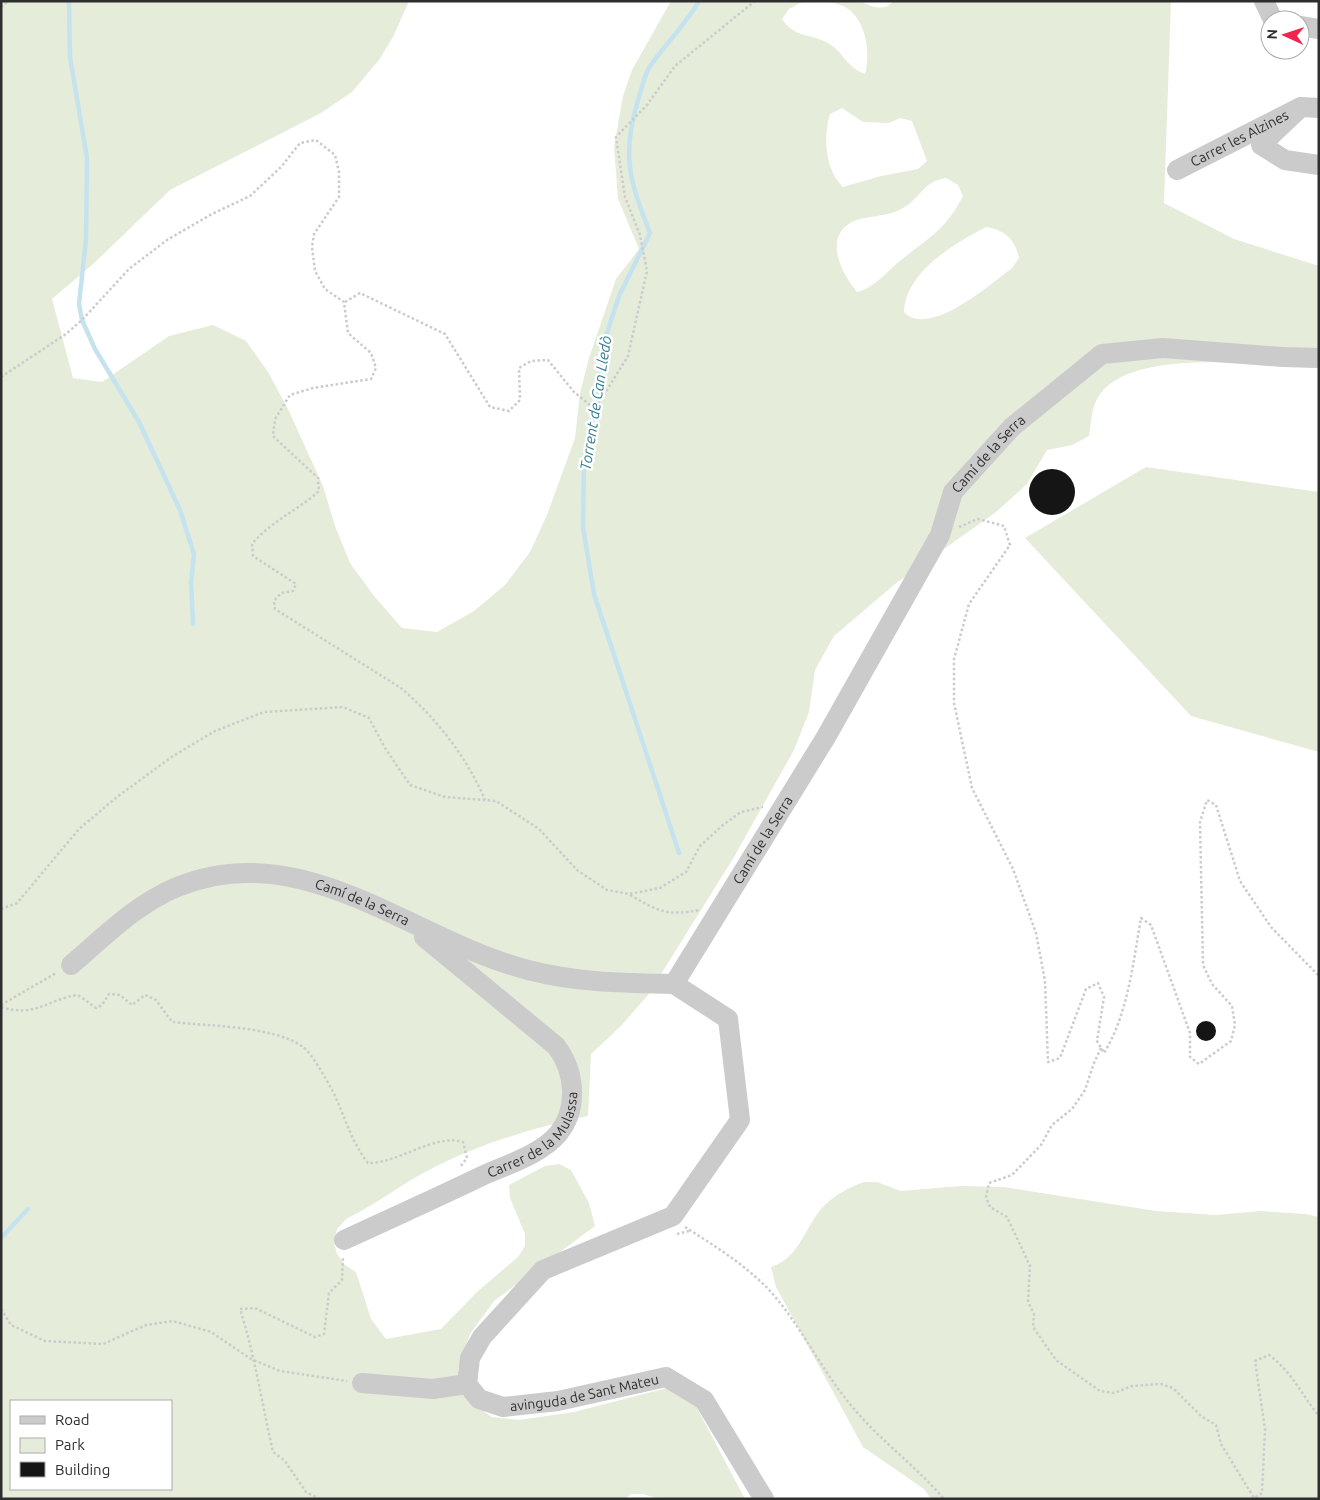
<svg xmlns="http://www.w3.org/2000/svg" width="1320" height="1500" font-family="Ubuntu,sans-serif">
	<rect width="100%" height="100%" fill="#fff"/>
	<g fill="#e6ecda" fill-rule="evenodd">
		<path d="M1,1h408l-16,36 -14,23 -27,32 -31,21 -151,77 -78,75 -40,34 21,79 29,4 67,-46 44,-11 33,16 22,31 20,37 35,77 12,40 15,37 24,33 28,32 35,4 37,-21 31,-26 25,-33 17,-37 28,-77 5,-45 9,-35 27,-79 23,-30 -21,-50 -4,-52 9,-51 9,-26 39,-69h190c9,6 24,11 32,0h278l-7,202 70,36 85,27v102c-52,-2 -193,-23 -222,31 -6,11 -6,26 -8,37l-17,9 -25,5 -20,34 -31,28 -101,72 -61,52 -19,34 -6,42 -15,38 -60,107 -86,138 -27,31 -30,28 -3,62c-55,12 -110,28 -159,54 -29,15 -54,35 -83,49l-9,10 -3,13 3,12 8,11 11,7 15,47 15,20 55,-10 37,-38 40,-34 7,-11v-12l-15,-36 -1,-13 36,-19 14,-2 12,6 18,33 6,23 -101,75 -24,33 -12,36 6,24 8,10 20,13 27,3 55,-8 93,-24 23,7 55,104h-84l-19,-5h-11l-6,5h-624zM800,3c14,-1 30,-3 43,3 23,11 28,46 22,68 -21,-8 -21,-23 -39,-32 -18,-9 -31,-4 -44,-23l7,-10zM842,108l21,14 26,1 11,-5 12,3 15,40 -9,8 -37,7 -38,11c-18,-17 -20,-49 -13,-73zM946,178l12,7 5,11c-18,35 -34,41 -62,64 -15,12 -25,27 -44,32 -14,-17 -35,-54 -5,-70 14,-7 34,-4 51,-14 19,-11 20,-27 43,-30zM986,227c19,3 29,12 33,31l-7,10c-21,16 -70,59 -99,50 -3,-1 -7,-4 -9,-6 2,-41 50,-68 82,-85zM11,1401h160v88h-160z"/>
		<polygon points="1146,467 1319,492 1319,752 1191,716 1025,538"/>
		<path d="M864,1182h13l24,9 60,-5 43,1 152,24 60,4 44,-4 45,3 14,3v282h-388l-7,-10 -61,-42 -87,-160 -5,-20c28,-9 32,-36 50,-58 12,-13 26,-21 43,-27z"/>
	</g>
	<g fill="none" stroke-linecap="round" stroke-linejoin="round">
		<g stroke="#c5e3ee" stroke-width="4.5">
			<polyline points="69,1 70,57 87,158 86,239 79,304 82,320 95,349 139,422 180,510 194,554 191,582 193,624"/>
			<path d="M679,853l-85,-259 -11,-67 1,-69 11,-49 11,-73 13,-40 31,-63c-21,-53 -29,-80 -11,-136 3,-9 5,-21 10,-29 15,-23 36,-42 50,-67"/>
			<polyline points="1,1238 28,1209"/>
		</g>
	</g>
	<g fill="#151515">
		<circle cx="1052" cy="492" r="23"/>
		<circle cx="1206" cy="1031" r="10"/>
	</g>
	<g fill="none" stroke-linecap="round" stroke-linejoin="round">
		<g stroke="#cbcbcb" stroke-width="2.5" stroke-dasharray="2.5 2.5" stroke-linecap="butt">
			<polyline points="1,7 8,1"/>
			<polyline points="345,302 360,293 445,334 490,407 509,411 520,400 519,368 531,361 548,360 574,392 595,409 628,356 647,271 640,235 625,197 616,137 647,105 675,66 755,1"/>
			<path d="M1,377l65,-43 16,-14 47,-51 38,-29 45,-26 38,-18 31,-29 19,-24 16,-3 19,15 4,17v25l-25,37 -2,13 3,24 10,18 19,13 4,31 23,20 5,15 -5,11 -58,9 -23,7 -15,24 -2,17 45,42 1,13c-22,20 -48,30 -67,53l1,12 43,28 -3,7 -12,2 -7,8 1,8 126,79c36,31 65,68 84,112"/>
			<path d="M959,527l19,-8 26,7 6,19 -41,59 -15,55v44l18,85 41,81 23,64 9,48 3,81 12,-4 26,-69 12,-6 6,14 -7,44 7,12c24,-39 29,-90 37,-135l10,7 39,108v24l9,7 32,-23 4,-16 -3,-19 -20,-22 -9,-19 -3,-143 7,-22 9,5 24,76 31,46 48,49"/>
			<path d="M630,895c30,17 36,21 70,15"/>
			<polyline points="1,909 17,903 79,829 117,797 173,756 215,731 264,712 343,707 369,718 385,748 410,785 445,797 496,801 539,829 577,870 607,890 629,894 660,888 686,872 700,846 723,825 741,812 763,807"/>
			<polyline points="1,1005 56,973"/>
			<path d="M1,1007c36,11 46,-8 77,-12l18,13 6,-3 7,-11 11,1 12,10 13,-10 11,5 16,22c36,4 103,4 131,25 8,5 23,32 28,41 14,26 18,51 37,75 29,1 67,-30 95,-21l4,16 -7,9"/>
			<path d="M1101,1048l-7,15 -9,27 -13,19 -20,16 -11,20 -29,30 -23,8 -3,14 4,10 17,10 23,49 -2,36 6,12 -1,13 23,33 44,31 14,2 18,-7 29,-2 12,4 28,28 15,9 5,19 33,54 8,-5 3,-64 -10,-68 14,-6c24,18 32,39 50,61"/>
			<path d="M685,1227c30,19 62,39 86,65 30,34 50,77 79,112 28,35 65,61 94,95"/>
			<polyline points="677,1234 689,1231"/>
			<polyline points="1,1309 11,1325 45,1341 103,1344 146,1325 173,1321 211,1332 251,1359 280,1371 347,1381"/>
			<path d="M320,1499l-14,-7 -21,-31 -12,-9c-11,-48 -18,-96 -33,-143l15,-1 60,29 9,-3 5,-41 13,-13 1,-23"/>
		</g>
		<g stroke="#cbcbcb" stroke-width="20">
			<polyline points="1264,1 1273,20"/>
			<polyline points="1300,26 1319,29"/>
			<polyline points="1319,108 1301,107 1261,145 1285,160 1319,165"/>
			<path id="s1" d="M1177,170l124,-63"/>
			<path id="s2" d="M71,965c33,-28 65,-61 106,-78 126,-52 235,53 351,83 51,13 95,13 146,14"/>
			<path id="s3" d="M674,984l152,-247 114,-202 13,-43 59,-65 90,-73 61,-6 120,9 36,1"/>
			<path id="s4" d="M674,984l54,35 12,101 -67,96 -130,54 -61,67 -12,21 -3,26 12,15 24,8 55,-6 108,-24 38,23 60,99"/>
			<path id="s5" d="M344,1240c46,-21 92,-42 138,-64 24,-11 58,-21 76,-42 21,-26 17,-63 -2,-88l-132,-109"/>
			<polyline points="362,1383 433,1389 467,1384"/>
		</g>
	</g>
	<g text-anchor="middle" stroke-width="5" stroke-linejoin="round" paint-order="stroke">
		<g font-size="14" fill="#2e2e2e" stroke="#fff">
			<text dy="5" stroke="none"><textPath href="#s1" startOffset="70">Carrer les Alzines</textPath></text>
			<text dy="5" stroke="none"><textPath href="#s3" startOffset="619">Camí de la Serra</textPath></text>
			<text dy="5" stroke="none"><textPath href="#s3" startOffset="169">Camí de la Serra</textPath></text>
			<text dy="5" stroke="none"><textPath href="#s2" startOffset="324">Camí de la Serra</textPath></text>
			<text dy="5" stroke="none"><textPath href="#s5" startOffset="222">Carrer de la Mulassa</textPath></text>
			<text dy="5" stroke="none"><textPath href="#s4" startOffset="692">avinguda de Sant Mateu</textPath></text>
		</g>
		<g font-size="15" font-style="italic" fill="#377c95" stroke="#fff">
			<text transform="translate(596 403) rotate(-81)" y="5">Torrent de Can Lledò</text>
		</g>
	</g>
	<rect width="1320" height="1500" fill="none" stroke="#2e2e2e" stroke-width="5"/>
	<rect x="10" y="1400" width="162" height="90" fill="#ffffff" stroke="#ababab"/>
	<rect x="20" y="1416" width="25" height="8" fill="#cbcbcb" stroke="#ababab"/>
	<text x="55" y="1425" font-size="15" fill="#2e2e2e">Road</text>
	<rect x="20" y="1438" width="25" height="15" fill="#e6ecda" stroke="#ababab"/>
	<text x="55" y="1450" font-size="15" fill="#2e2e2e">Park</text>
	<rect x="20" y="1462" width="25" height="15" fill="#151515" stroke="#ababab"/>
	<text x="55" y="1475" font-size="15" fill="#2e2e2e">Building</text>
	<g transform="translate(1285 35) rotate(273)"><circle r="24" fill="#ffffff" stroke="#ababab"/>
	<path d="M0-4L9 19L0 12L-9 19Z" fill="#f0254d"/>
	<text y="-8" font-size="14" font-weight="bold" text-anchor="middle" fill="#2e2e2e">N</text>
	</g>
</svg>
